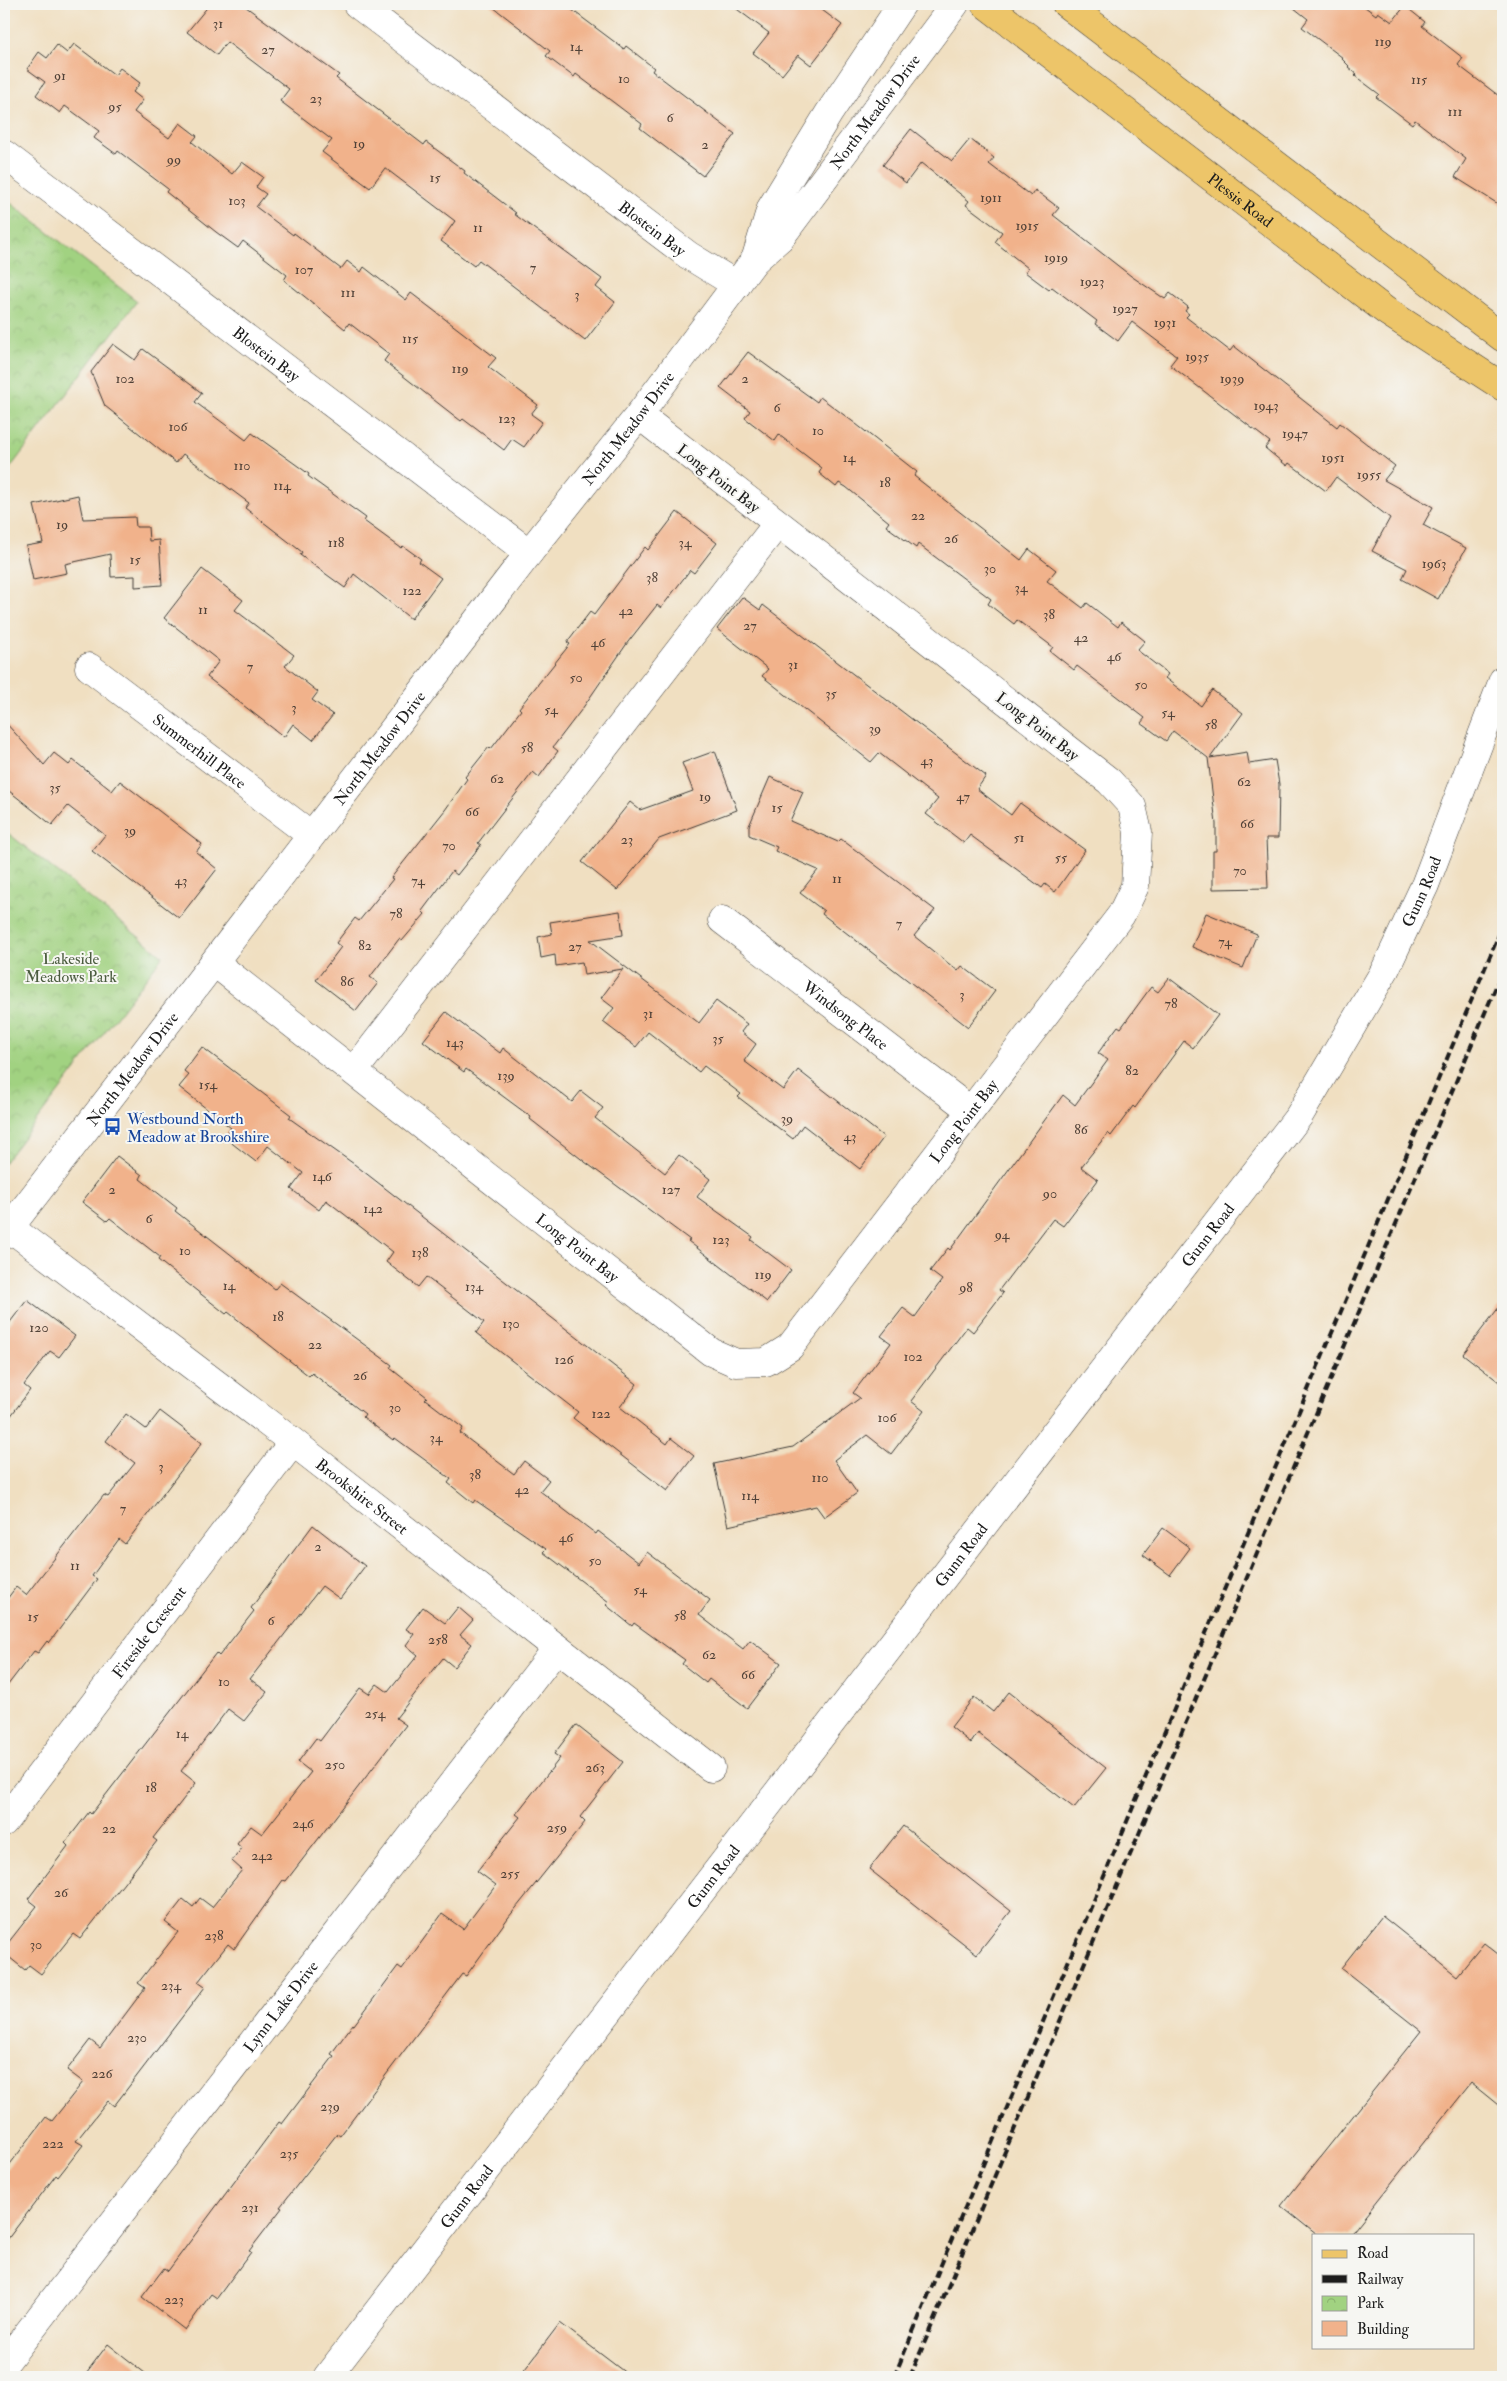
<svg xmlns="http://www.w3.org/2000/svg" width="1507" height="2381" font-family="'IM FELL Double Pica',serif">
	<defs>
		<pattern id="park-crowns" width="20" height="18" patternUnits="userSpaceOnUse" patternTransform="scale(1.25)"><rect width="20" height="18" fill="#a1d281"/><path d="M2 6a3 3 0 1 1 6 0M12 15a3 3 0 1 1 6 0" fill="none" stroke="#8ab46f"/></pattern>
	</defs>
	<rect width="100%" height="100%" fill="#f6f6f2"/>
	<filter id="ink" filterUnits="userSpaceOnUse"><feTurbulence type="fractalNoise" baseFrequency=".02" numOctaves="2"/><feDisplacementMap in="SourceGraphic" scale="10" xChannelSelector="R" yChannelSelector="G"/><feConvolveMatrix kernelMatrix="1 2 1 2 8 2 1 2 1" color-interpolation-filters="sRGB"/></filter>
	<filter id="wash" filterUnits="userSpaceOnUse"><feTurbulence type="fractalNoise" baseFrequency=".0096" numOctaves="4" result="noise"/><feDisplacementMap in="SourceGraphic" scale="20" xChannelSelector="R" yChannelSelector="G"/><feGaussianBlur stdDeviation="1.12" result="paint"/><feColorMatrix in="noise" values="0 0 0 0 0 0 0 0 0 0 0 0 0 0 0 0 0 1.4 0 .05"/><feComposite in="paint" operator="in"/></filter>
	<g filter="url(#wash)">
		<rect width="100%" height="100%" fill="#f0dfc1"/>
		<g fill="url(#park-crowns)" stroke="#5e774e">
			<polygon points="4,198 137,301 4,476"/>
			<polygon points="4,830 163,956 4,1163"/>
		</g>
		<g id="blocks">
			<g fill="#f1b28b">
				<polygon points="210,4 242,4 339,75 336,78 424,145 426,142 465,171 464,173 516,213 514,214 602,279 596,287 615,302 585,341 479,260 474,266 441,241 455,221 385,168 370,188 322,152 332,140 280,101 289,89 227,42 217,55 187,32"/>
				<polygon points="489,4 564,4 624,49 626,46 654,68 652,71 735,134 703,176 640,128 642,124 576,74 574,77 546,56 550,51"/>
				<polygon points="730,4 814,4 842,25 811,65 798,55 782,75 753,53 769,33"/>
				<polygon points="1289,4 1361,4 1376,15 1378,12 1392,22 1405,6 1425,22 1422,26 1463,58 1458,65 1503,99 1503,207 1455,177 1466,159 1415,120 1412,124 1376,97 1379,94 1355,76 1357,74 1348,67 1349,66 1342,59 1343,58 1302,27 1308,19"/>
				<polygon points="74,44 115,75 120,68 140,83 133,92 143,100 134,112 169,138 180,123 197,136 192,142 232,174 242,162 263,177 256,187 266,194 256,207 293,235 294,233 341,269 347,261 361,272 364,267 406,300 411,293 496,358 488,367 538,405 531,414 542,422 524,447 512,439 504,450 463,419 461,421 384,361 389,354 349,323 345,329 284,280 287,275 243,241 238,248 216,232 166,192 168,189 118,151 116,154 94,138 99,131 65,106 60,113 36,95 45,82 27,69 39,52 47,58 57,45 67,53"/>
				<polygon points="911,129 952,161 970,139 994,158 989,164 1031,196 1035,190 1059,208 1053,215 1131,276 1165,299 1170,293 1188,307 1185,311 1189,314 1186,317 1230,351 1234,346 1337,427 1340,423 1395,466 1384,480 1433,507 1423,525 1466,548 1438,599 1402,579 1407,569 1372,551 1390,518 1336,477 1326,491 1289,463 1287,466 1265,448 1270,442 1170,365 1177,356 1132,322 1118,341 1095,324 1097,321 1052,287 1049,290 1025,272 1028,268 995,242 1002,232 966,205 969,201 921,163 906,183 883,165"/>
				<polygon points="113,344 135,360 143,349 202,393 195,402 246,440 252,433 309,474 308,476 366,518 364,521 401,548 403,546 421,559 419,562 441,578 411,619 354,574 345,588 300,555 302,552 245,508 249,503 183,454 176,463 105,406 91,372"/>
				<polygon points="748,352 817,402 820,397 856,424 917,472 914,476 1021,560 1029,549 1056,570 1047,581 1083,608 1087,603 1118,627 1121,622 1145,641 1137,650 1168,674 1165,678 1201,706 1212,690 1243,713 1210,758 1247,752 1249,764 1275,760 1279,784 1278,838 1266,838 1268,888 1213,889 1213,851 1216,851 1216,824 1208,758 1173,731 1166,741 1141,723 1145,718 1077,666 1074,670 1050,651 1053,647 1017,620 1014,624 988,604 991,599 918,544 916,548 886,526 889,522 846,487 839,483 836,487 819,473 822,468 779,435 775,441 745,418 750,411 720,388"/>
				<polygon points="78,495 83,519 135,517 136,527 148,527 149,541 159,540 162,585 135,587 135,576 111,577 110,554 65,564 67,573 33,580 26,546 43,543 34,505"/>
				<polygon points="677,512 717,543 694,573 690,570 661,608 657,605 628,642 582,709 553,747 558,751 539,777 533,772 478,843 481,845 457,875 452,871 422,911 425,914 402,941 399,939 370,977 378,983 356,1011 316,980 341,947 336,943 355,918 359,921 393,879 391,878 445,810 467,779 465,777 489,747 491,749 521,710 519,708 570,644 567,642 590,612 594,615 645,547 648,550"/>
				<polygon points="202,569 243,600 235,610 294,655 285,666 318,692 312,700 333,715 313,740 293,724 284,737 207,677 219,661 164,618"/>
				<polygon points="742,597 760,610 763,605 986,776 977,789 1011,815 1020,803 1085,850 1055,892 1045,884 1042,888 970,835 964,843 926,814 938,799 879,753 871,762 762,676 768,669 717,629"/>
				<polygon points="4,721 44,765 54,753 69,765 73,760 112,791 120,781 202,844 196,852 217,869 179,918 92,851 105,835 68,806 52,825 4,787"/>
				<polygon points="715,751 737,810 659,839 617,890 582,862 630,802 640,810 693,791 682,763"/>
				<polygon points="770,777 803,792 790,821 838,842 841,839 935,910 914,936 958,971 962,966 995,991 968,1027 822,914 824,911 800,893 818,870 775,851 777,847 749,835 749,826"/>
				<polygon points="620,911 623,935 590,940 699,1023 716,1001 747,1024 741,1032 756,1044 744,1061 783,1090 798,1070 884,1137 860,1169 803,1125 793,1139 738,1097 741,1094 704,1066 699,1072 648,1032 636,1047 603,1022 614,1008 601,998 623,969 584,975 582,962 556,966 555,955 541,958 538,937 552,934 550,922"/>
				<polygon points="1206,913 1257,934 1243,968 1192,947"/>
				<polygon points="1169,978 1218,1015 1193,1048 1184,1041 1135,1108 1133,1106 1111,1136 1108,1133 1081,1167 1098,1180 1063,1226 1053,1219 999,1290 1003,1293 973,1332 967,1327 911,1401 924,1411 891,1454 867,1435 834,1460 857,1493 824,1517 816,1506 728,1526 714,1464 793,1447 860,1398 853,1393 891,1343 881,1336 903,1308 915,1317 942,1280 930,1271 948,1248 950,1250 1063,1095 1075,1105 1108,1060 1098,1053 1118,1026 1121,1028 1151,987 1158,992"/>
				<polygon points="446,1012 500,1053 503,1048 572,1102 581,1091 603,1108 595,1118 665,1173 679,1155 710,1179 697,1197 753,1237 751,1240 791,1270 767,1302 688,1241 690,1240 585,1162 530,1119 531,1117 466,1069 464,1072 423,1041"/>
				<polygon points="202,1047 291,1115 289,1118 354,1164 637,1384 620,1407 667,1444 671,1438 694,1456 667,1491 573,1418 578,1412 476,1333 484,1322 426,1277 418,1287 386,1262 393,1252 326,1200 319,1210 291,1189 303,1173 268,1146 256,1162 224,1137 231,1128 179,1087 189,1075 184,1071"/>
				<polygon points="117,1156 142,1175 140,1179 177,1208 175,1211 275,1289 280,1283 392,1365 390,1368 427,1397 425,1399 463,1428 460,1433 514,1474 524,1461 549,1480 540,1491 596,1534 598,1531 639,1563 647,1552 710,1600 699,1615 743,1649 750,1640 781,1663 747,1708 709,1679 706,1683 682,1664 685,1660 634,1623 632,1626 606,1605 609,1602 543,1552 546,1549 475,1500 473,1503 448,1483 451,1479 395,1438 393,1440 363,1417 365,1414 312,1373 309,1376 228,1312 226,1314 158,1260 160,1257 110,1218 107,1221 82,1202"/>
				<polygon points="27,1300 75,1336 59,1357 50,1351 24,1385 30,1390 4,1425 4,1330"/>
				<polygon points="1503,1302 1503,1385 1463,1354"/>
				<polygon points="160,1411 202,1443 125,1544 119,1539 92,1576 97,1579 49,1643 47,1641 38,1653 34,1651 4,1690 4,1603 16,1587 26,1595 104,1495 108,1497 135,1463 106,1441 126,1414 146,1429"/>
				<polygon points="313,1525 365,1566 340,1599 322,1586 250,1679 267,1692 244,1721 228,1709 181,1771 196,1783 153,1838 157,1841 80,1939 73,1934 41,1974 29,1965 25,1970 4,1953 4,1948 37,1906 28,1899 68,1846 65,1843 89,1812 91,1814 216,1653 219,1656 254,1611 251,1608"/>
				<polygon points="1163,1528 1190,1548 1170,1575 1143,1555"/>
				<polygon points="423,1607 445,1623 458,1607 473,1620 460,1635 472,1644 454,1667 443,1658 396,1718 406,1725 286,1881 283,1880 234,1949 228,1944 198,1982 205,1987 114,2106 108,2101 76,2141 83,2145 58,2177 56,2175 4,2244 4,2172 46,2117 52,2121 83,2082 67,2070 90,2040 100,2048 145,1988 138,1983 178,1932 165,1922 183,1899 193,1907 200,1898 212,1907 242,1870 232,1861 242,1848 237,1844 251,1826 262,1834 311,1772 298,1762 316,1738 320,1741 360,1688 369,1694 377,1684 388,1692 418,1655 406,1645 414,1634 406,1629"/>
				<polygon points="1009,1692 1106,1768 1074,1808 978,1733 971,1743 951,1727 974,1697 993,1712"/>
				<polygon points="576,1725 623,1762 580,1817 585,1822 508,1918 466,1976 462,1974 340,2136 337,2134 280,2207 282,2208 249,2251 251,2252 217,2298 211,2294 185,2330 142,2297 164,2268 168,2271 279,2122 282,2124 334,2056 331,2054 353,2024 354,2025 398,1966 402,1969 442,1914 463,1929 496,1885 477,1871 520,1817 516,1814 560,1758 554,1754"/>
				<polygon points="903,1826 1011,1911 977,1954 869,1869"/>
				<polygon points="1382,1916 1457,1976 1484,1943 1503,1958 1503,2109 1471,2083 1350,2235 1317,2235 1281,2206 1421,2031 1341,1968"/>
				<polygon points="560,2323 631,2377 519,2377"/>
				<polygon points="108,2344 150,2377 83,2377"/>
			</g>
		</g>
	</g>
	<g filter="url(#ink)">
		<use href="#blocks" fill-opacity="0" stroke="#3c3935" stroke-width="1"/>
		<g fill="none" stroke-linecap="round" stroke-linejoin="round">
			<defs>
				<g id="minor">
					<path id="s1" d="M357,4l331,251 49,30"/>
					<path id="s2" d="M4,154l525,399"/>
					<polyline points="755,260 771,208 829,113 902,4"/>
					<path id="s3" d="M89,667l222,168"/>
					<path id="s4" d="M722,920l248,190"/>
					<path id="s5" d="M215,963l496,389 25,11 30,-1 24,-15 331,-432 14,-29 3,-54 -6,-26 -23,-25 -470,-366"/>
					<polyline points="354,1071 777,524"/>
					<path id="s6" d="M9,1227l284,215 418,326"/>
					<path id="s7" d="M4,1235l525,-682 110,-138 115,-154 26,-23 175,-234"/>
					<path id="s8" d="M4,1822l289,-380"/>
					<path id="s9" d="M4,2364l553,-716"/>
					<path id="s10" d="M327,2377l972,-1261 86,-146 40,-85 78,-205"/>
				</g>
				<g id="major">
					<path id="s11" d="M985,4l401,307 117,76"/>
					<polyline points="1066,4 1503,338"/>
				</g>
			</defs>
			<use href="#minor" stroke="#3c3935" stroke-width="29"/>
			<use href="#major" stroke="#3c3935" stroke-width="29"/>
			<use href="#minor" stroke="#fff" stroke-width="28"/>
			<use href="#major" stroke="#edc569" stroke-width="28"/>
			<g stroke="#1c1c1c" stroke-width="4" stroke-dasharray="8 4" stroke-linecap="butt">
				<polyline points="894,2377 1503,925"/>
				<polyline points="910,2377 1503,970"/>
			</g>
		</g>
	</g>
	<defs>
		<symbol id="bus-bare" viewBox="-9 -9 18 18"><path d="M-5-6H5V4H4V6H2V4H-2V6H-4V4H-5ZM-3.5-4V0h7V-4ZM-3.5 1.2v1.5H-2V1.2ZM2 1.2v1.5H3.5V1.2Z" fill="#1a4fb4" stroke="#f6f6f2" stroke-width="2.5" paint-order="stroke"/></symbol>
	</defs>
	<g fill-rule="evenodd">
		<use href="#bus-bare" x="100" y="1114" width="25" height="25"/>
	</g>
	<g text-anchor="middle" stroke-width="4" stroke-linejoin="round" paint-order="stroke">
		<g font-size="14" fill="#514238">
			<text x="218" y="28">31</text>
			<text x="1383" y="46">119</text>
			<text x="576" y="51">14</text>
			<text x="268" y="54">27</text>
			<text x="60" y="80">91</text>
			<text x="624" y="83">10</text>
			<text x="1419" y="84">115</text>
			<text x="316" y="103">23</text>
			<text x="115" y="111">95</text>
			<text x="1455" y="116">111</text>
			<text x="670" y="122">6</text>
			<text x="359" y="148">19</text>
			<text x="705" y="149">2</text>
			<text x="174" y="164">99</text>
			<text x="435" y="182">15</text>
			<text x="991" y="202">1911</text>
			<text x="237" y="205">103</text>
			<text x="1027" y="230">1915</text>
			<text x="478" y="232">11</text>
			<text x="1056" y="262">1919</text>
			<text x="533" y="272">7</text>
			<text x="304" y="274">107</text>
			<text x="1092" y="286">1923</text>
			<text x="348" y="297">111</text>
			<text x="577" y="299">3</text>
			<text x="1125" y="313">1927</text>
			<text x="1165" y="327">1931</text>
			<text x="410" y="343">115</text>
			<text x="1197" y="361">1935</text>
			<text x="460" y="373">119</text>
			<text x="125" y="383">102</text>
			<text x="745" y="383">2</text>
			<text x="1232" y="383">1939</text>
			<text x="1266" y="410">1943</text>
			<text x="777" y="412">6</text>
			<text x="507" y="423">123</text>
			<text x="178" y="431">106</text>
			<text x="818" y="435">10</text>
			<text x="1295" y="438">1947</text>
			<text x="849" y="462">14</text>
			<text x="1333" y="462">1951</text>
			<text x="242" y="470">110</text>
			<text x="1369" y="479">1955</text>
			<text x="885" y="487">18</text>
			<text x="282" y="490">114</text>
			<text x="918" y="520">22</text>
			<text x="62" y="529">19</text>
			<text x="951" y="543">26</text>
			<text x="336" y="547">118</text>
			<text x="685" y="547">34</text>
			<text x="135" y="564">15</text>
			<text x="1434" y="568">1963</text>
			<text x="990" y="573">30</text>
			<text x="652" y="582">38</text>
			<text x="1021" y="592">34</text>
			<text x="412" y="595">122</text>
			<text x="203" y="614">11</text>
			<text x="626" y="615">42</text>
			<text x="1049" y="619">38</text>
			<text x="750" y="630">27</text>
			<text x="1081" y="642">42</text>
			<text x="598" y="647">46</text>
			<text x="1114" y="661">46</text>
			<text x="793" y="669">31</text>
			<text x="250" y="671">7</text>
			<text x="576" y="682">50</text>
			<text x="1141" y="689">50</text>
			<text x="831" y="698">35</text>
			<text x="294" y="712">3</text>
			<text x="551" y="714">54</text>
			<text x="1168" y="717">54</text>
			<text x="1211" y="729">58</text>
			<text x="875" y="733">39</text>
			<text x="527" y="752">58</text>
			<text x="927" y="765">43</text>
			<text x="497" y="783">62</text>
			<text x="1244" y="786">62</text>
			<text x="55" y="792">35</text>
			<text x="705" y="801">19</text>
			<text x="963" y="801">47</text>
			<text x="777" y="812">15</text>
			<text x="472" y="816">66</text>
			<text x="1247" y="828">66</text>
			<text x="130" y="835">39</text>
			<text x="1019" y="842">51</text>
			<text x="627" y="844">23</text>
			<text x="449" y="850">70</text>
			<text x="1061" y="862">55</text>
			<text x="1240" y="875">70</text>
			<text x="837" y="883">11</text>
			<text x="181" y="885">43</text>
			<text x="418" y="885">74</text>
			<text x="396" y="918">78</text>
			<text x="899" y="928">7</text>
			<text x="1225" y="946">74</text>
			<text x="365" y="950">82</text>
			<text x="575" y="951">27</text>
			<text x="347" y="986">86</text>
			<text x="962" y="999">3</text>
			<text x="1171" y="1008">78</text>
			<text x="648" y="1018">31</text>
			<text x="718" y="1043">35</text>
			<text x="455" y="1047">143</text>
			<text x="1132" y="1075">82</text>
			<text x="506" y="1080">139</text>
			<text x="208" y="1089">154</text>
			<text x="787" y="1123">39</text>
			<text x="1081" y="1134">86</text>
			<text x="850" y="1141">43</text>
			<text x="322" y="1181">146</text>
			<text x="112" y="1194">2</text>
			<text x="671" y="1194">127</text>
			<text x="1050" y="1198">90</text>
			<text x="373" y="1213">142</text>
			<text x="149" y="1223">6</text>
			<text x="1002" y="1239">94</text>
			<text x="721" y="1244">123</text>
			<text x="185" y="1255">10</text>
			<text x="420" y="1257">138</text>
			<text x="763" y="1279">119</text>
			<text x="229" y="1290">14</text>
			<text x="474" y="1291">134</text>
			<text x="966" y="1292">98</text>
			<text x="278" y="1321">18</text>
			<text x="511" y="1328">130</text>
			<text x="39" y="1332">120</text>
			<text x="315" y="1349">22</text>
			<text x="913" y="1361">102</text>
			<text x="564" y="1364">126</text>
			<text x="360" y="1380">26</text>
			<text x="395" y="1412">30</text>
			<text x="601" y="1418">122</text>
			<text x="887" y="1422">106</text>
			<text x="436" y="1442">34</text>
			<text x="161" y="1471">3</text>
			<text x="475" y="1479">38</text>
			<text x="820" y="1482">110</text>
			<text x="522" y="1494">42</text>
			<text x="750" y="1500">114</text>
			<text x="123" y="1513">7</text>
			<text x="566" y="1542">46</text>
			<text x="318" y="1551">2</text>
			<text x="595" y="1565">50</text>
			<text x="75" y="1570">11</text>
			<text x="640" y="1594">54</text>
			<text x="680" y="1620">58</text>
			<text x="33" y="1621">15</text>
			<text x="271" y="1625">6</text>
			<text x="438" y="1644">258</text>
			<text x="709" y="1659">62</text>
			<text x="748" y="1679">66</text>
			<text x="224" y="1686">10</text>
			<text x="375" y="1718">254</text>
			<text x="182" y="1738">14</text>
			<text x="335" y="1769">250</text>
			<text x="595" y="1772">263</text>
			<text x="151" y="1792">18</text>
			<text x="303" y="1828">246</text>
			<text x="557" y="1832">259</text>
			<text x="109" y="1833">22</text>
			<text x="262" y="1860">242</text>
			<text x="510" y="1878">255</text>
			<text x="61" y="1897">26</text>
			<text x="214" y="1940">238</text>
			<text x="36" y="1949">30</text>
			<text x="171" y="1990">234</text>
			<text x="137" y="2042">230</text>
			<text x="102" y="2078">226</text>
			<text x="330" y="2111">239</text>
			<text x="53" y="2148">222</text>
			<text x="289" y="2158">235</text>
			<text x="250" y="2212">231</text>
			<text x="174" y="2304">223</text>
		</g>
		<g font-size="16" fill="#1c1c1c" stroke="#f6f6f2">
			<text dy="6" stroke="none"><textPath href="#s7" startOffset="1422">North Meadow Drive</textPath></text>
			<text dy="6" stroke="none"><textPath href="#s11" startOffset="322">Plessis Road</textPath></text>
			<text dy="6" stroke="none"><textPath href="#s1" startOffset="371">Blostein Bay</textPath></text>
			<text dy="6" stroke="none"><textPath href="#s2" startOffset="330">Blostein Bay</textPath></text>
			<text dy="6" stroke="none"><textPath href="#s7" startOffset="1020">North Meadow Drive</textPath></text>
			<text transform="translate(719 478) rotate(38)" y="6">Long Point Bay</text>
			<text transform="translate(1038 726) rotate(38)" y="6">Long Point Bay</text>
			<text dy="6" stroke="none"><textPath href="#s7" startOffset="615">North Meadow Drive</textPath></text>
			<text dy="6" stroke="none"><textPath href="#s3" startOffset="139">Summerhill Place</textPath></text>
			<text dy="6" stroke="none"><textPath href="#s10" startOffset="1848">Gunn Road</textPath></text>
			<text dy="6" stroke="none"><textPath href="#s4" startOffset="156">Windsong Place</textPath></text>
			<text dy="6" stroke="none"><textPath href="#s7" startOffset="210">North Meadow Drive</textPath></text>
			<text dy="6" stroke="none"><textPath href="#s5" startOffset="1001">Long Point Bay</textPath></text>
			<text dy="6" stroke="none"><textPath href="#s10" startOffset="1442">Gunn Road</textPath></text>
			<text dy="6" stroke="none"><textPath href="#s5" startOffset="461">Long Point Bay</textPath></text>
			<text dy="6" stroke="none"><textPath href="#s6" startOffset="444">Brookshire Street</textPath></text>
			<text dy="6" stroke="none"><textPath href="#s10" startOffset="1038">Gunn Road</textPath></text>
			<text dy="6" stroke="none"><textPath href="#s8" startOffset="239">Fireside Crescent</textPath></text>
			<text dy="6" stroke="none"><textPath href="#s10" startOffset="632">Gunn Road</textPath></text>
			<text dy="6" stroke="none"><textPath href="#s9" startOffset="452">Lynn Lake Drive</textPath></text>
			<text dy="6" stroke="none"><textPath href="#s10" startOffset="228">Gunn Road</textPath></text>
		</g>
		<g font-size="16" fill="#4b5c3f" stroke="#f6f6f2">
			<text x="71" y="964">Lakeside<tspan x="71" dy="18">Meadows Park</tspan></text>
		</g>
		<g font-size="16" fill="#164399" stroke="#f6f6f2" text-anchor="start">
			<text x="127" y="1124">Westbound North<tspan x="127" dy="18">Meadow at Brookshire</tspan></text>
		</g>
	</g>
	<rect width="1507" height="2381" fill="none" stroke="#f6f6f2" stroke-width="20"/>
	<rect x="1312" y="2234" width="162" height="115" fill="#f6f6f2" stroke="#9f9f9c"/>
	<rect x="1322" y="2250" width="25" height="8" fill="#edc569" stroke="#9f9f9c"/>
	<text x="1357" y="2258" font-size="15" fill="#1c1c1c">Road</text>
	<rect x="1322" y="2275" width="25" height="8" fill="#1c1c1c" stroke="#9f9f9c"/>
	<text x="1357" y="2284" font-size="15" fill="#1c1c1c">Railway</text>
	<rect x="1322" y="2296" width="25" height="15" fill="url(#park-crowns)" stroke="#9f9f9c"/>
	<text x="1357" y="2308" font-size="15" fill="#1c1c1c">Park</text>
	<rect x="1322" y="2321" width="25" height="15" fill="#f1b28b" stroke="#9f9f9c"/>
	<text x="1357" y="2334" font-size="15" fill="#1c1c1c">Building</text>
</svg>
